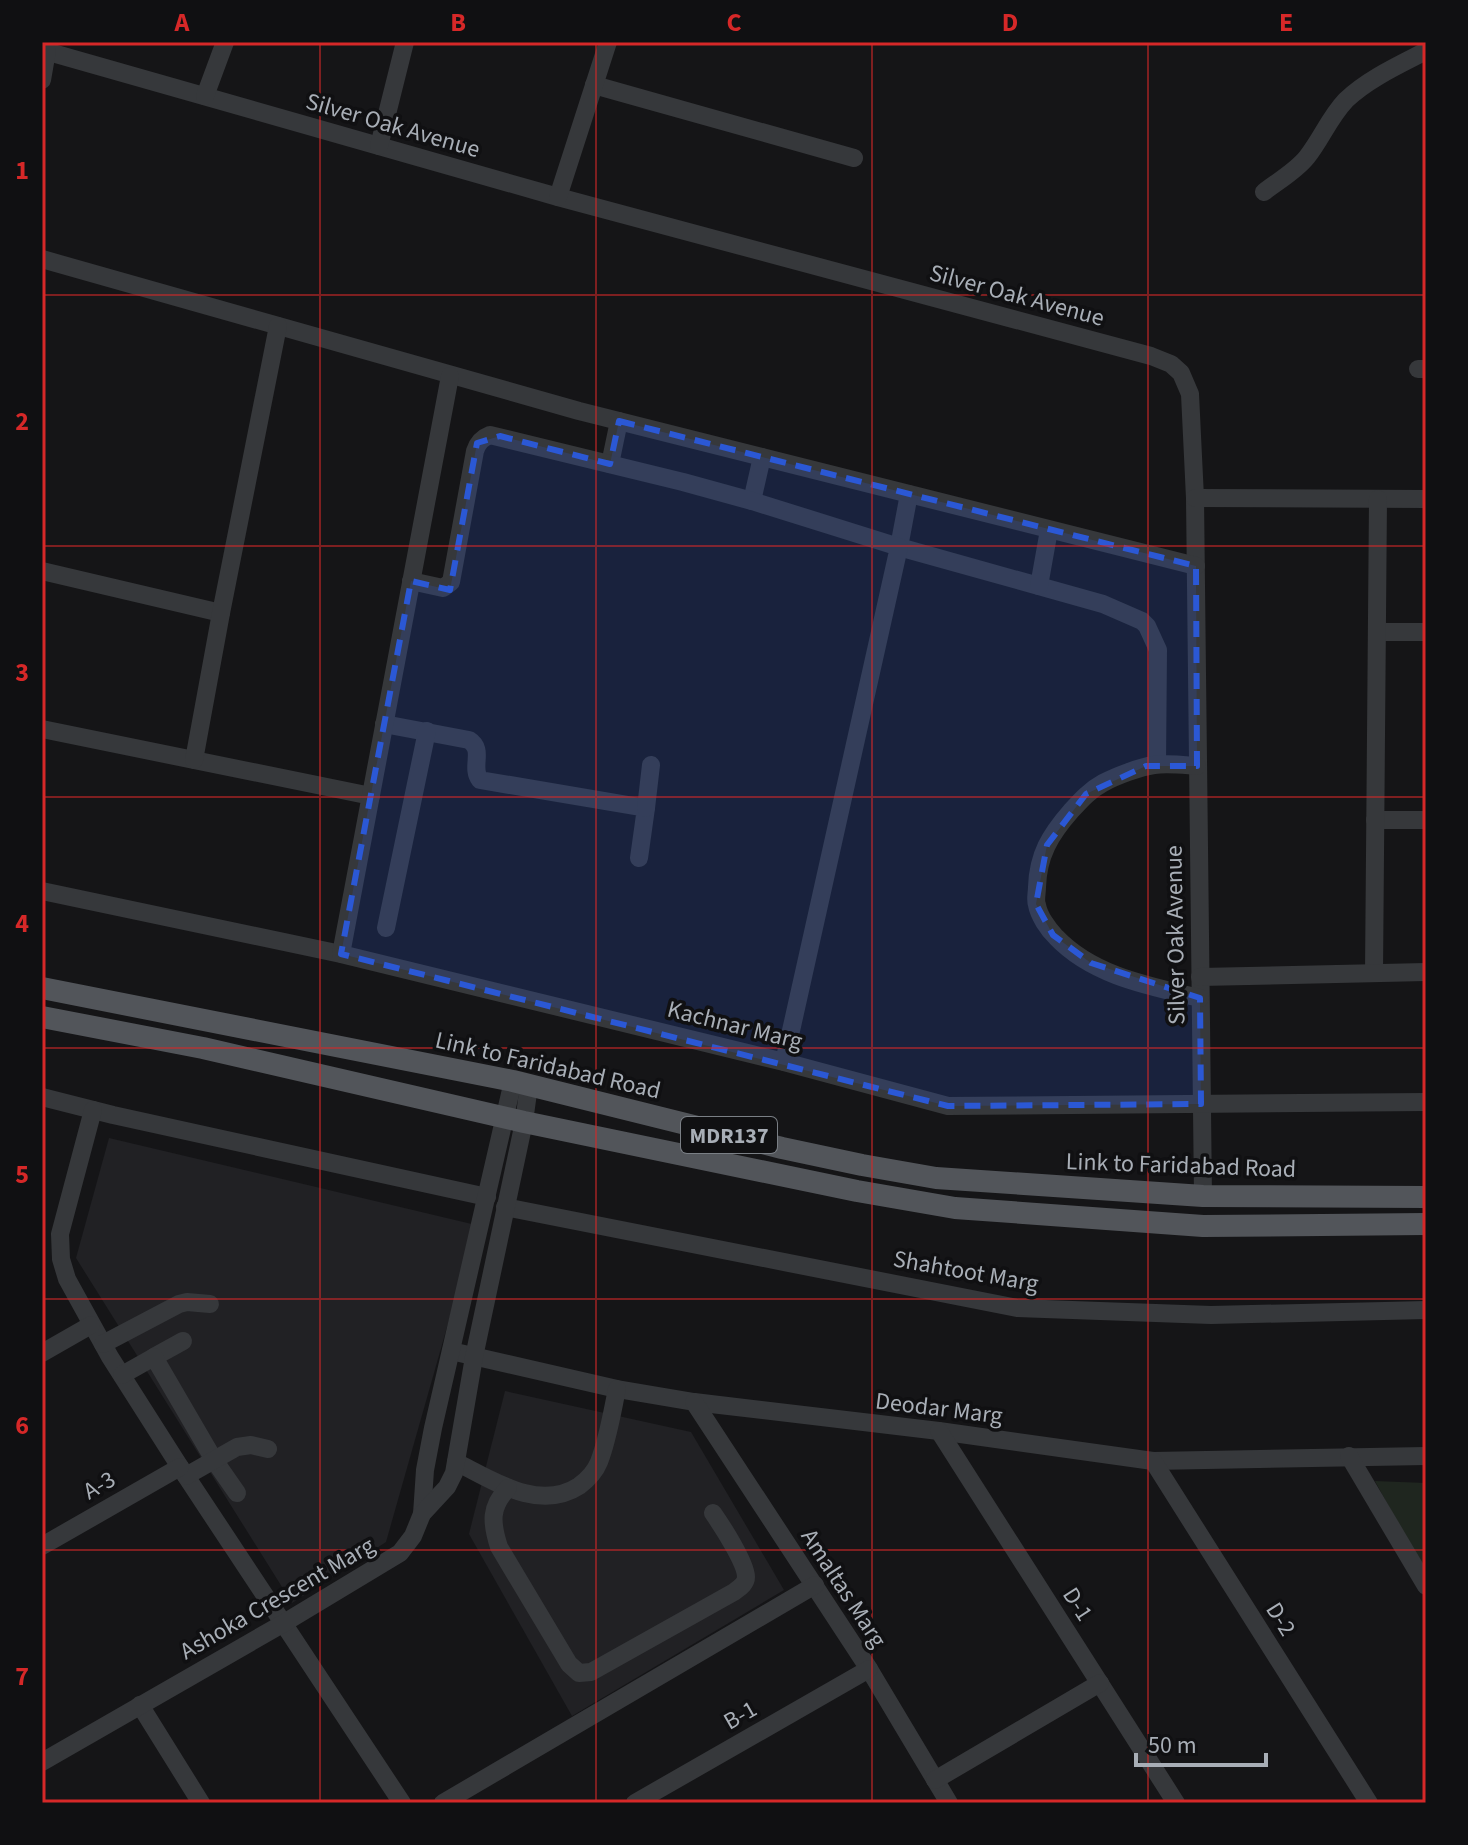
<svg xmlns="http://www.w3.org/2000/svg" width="1468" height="1845" font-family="'Source Sans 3',sans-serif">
	<rect width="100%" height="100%" fill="#151517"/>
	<g fill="#212124">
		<polygon points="109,1138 476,1225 386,1542 292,1603 76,1258"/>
		<polygon points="505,1391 691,1432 784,1590 572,1716 469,1534"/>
	</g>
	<polygon fill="#1f261f" points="1375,1481 1426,1483 1426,1575"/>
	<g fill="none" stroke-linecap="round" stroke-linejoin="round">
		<g stroke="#36383b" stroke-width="18">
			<polyline points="42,50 558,197 1151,356 1171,364 1181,373 1190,394 1195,498 1203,1196"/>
			<polyline points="42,80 47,51"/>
			<polyline points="594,85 854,158"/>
			<polyline points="205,96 225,42"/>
			<polyline points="379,146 405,42"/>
			<path d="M1264,192c14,-11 32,-21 43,-35 15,-19 22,-39 39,-57 22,-21 53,-35 80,-49"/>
			<polyline points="558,197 608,42"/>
			<polyline points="42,259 579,411 1196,566"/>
			<polyline points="1418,369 1426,369"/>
			<polyline points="610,464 619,421"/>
			<polyline points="909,494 899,547 1103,604 1142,621 1147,626 1158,650 1157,764"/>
			<polyline points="1195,498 1426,499"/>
			<polyline points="752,501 762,457"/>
			<polyline points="42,571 221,613"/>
			<path d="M411,581l32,7 8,-6 24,-131c3,-9 7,-13 15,-16l193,47 69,19 147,46 -115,515"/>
			<polyline points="1039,586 1049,530"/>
			<polyline points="1377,632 1426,632"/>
			<path d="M384,724l85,16c16,10 1,27 11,40l166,28 -7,50"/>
			<polyline points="42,729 371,796"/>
			<polyline points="194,760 221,613 278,326"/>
			<path d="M1197,766c-14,-1 -29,-3 -43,-1 -14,2 -38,11 -51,18 -13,7 -22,17 -32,28 -21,24 -33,44 -34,76 0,6 -2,13 0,18 2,11 11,24 19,32 37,39 93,49 144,61"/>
			<polyline points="646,808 651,765"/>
			<polyline points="1375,820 1426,820"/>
			<polyline points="42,891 341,954 784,1062 948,1106 1426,1102"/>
			<polyline points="386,928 427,731"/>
			<polyline points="341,954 450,376"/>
			<polyline points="1374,973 1378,499"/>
			<polyline points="1200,977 1426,972"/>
			<polyline points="42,1097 113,1115 487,1197"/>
			<polyline points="93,1110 60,1234 61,1259 67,1279 110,1357 180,1467 402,1803"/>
			<polyline points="505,1207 1017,1308 1211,1315 1426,1310"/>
			<polyline points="103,1344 179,1304 187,1302 210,1304"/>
			<polyline points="451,1351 617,1389 694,1402 939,1431 1153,1461 1426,1456"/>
			<polyline points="42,1353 91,1325"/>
			<polyline points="154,1357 183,1341"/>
			<polyline points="122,1375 154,1357 214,1460 237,1493"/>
			<polyline points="694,1402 869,1669 949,1803"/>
			<polyline points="939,1431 1176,1803"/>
			<polyline points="1349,1456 1426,1586"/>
			<polyline points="1153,1461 1369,1803"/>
			<path d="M456,1462c36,18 83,50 123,24 8,-6 16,-14 20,-24 9,-23 13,-49 18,-73"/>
			<polyline points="186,1476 237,1447 251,1445 268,1449"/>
			<path d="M508,1488c-18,19 -17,34 -9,59l70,117 10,9 12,-1 143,-80c5,-4 12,-8 12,-15 0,-14 -24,-51 -33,-64"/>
			<polyline points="422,1514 425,1470 433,1428 513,1081"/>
			<polyline points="42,1546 180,1467"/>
			<polyline points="140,1705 201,1803"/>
			<polyline points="42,1762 284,1623 400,1553 413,1536 422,1514 447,1487 454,1473 474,1357 524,1122 529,1085"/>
			<polyline points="935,1780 1100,1683"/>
			<polyline points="443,1803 815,1585"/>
			<polyline points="635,1803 869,1669"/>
		</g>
		<g stroke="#52555a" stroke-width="22">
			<polyline points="42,988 513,1081 782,1148 862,1165 936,1178 1203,1196 1426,1197"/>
			<polyline points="42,1017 203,1048 524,1122 857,1191 955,1208 1203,1226 1426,1224"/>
		</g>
	</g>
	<path fill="#2b58d5" fill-opacity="0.2" stroke="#2b58d5" stroke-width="6" stroke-dasharray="16 10" stroke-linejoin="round" d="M619,421l577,145 1,200h-51l-60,28 -39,51 -11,59 17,31 38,28 109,35 1,106 -253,2 -607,-152 70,-373 39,9 27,-147 23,-7 110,28z"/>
	<path fill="none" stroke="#d62828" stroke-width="2" stroke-opacity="0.55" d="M320,42v1761M596,42v1761M872,42v1761M1148,42v1761M42,295h1384M42,546h1384M42,797h1384M42,1048h1384M42,1299h1384M42,1550h1384"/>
	<g text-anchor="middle" stroke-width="7" stroke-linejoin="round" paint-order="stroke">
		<rect fill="#101012" stroke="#7a7f85" stroke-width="2" x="681" y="1117" width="96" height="36" rx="6"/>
		<g font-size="22" font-weight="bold" fill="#a8aeb6">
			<text x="729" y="1143">MDR137</text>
		</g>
		<g font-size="24" fill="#a8aeb6" stroke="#101012">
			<text transform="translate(393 125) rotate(16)" y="8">Silver Oak Avenue</text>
			<text transform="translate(1017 295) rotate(15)" y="8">Silver Oak Avenue</text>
			<text transform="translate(1175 935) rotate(-91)" y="8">Silver Oak Avenue</text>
			<text transform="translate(735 1025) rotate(14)" y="8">Kachnar Marg</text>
			<text transform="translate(548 1065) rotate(13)" y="8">Link to Faridabad Road</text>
			<text transform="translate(1181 1165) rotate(2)" y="8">Link to Faridabad Road</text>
			<text transform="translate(966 1271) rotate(10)" y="8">Shahtoot Marg</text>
			<text transform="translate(939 1408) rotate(7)" y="8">Deodar Marg</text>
			<text transform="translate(99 1485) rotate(-30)" y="8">A-3</text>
			<text transform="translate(844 1588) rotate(57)" y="8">Amaltas Marg</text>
			<text transform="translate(277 1598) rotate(-30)" y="8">Ashoka Crescent Marg</text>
			<text transform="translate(1078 1604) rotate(57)" y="8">D-1</text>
			<text transform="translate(1281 1619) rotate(58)" y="8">D-2</text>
			<text transform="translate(740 1715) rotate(-30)" y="8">B-1</text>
		</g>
	</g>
	<rect width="1468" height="1845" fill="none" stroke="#101012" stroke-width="88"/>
	<path d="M1136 1753v12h130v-12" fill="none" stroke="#a8aeb6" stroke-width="4"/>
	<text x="1148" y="1753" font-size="24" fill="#a8aeb6" stroke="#101012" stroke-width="6" paint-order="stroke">50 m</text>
	<rect x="44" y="44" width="1380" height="1757" fill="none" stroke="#d62828" stroke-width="3"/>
	<g font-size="26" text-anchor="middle" font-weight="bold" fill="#d62828">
		<text x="182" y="31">A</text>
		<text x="458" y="31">B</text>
		<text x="734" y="31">C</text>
		<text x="1010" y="31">D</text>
		<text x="1286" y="31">E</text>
		<text x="22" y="179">1</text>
		<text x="22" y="430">2</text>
		<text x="22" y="681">3</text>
		<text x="22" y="932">4</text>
		<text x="22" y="1183">5</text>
		<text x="22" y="1434">6</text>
		<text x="22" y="1685">7</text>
	</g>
</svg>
